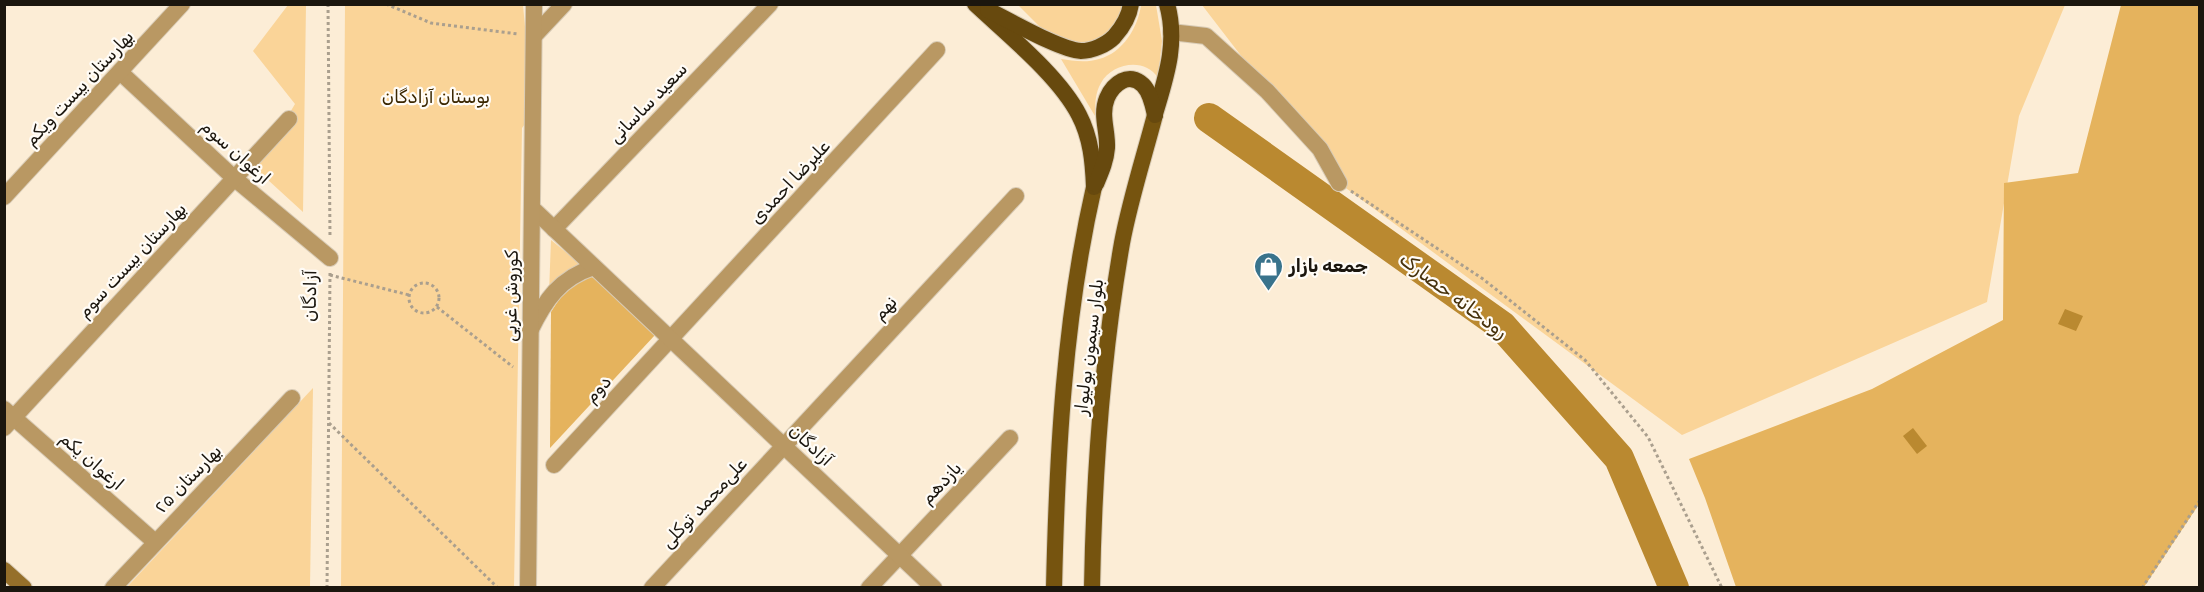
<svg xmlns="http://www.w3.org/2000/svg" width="2204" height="592" font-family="Rubik,'Noto Naskh Arabic',sans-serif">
	<rect width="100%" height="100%" fill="#fcedd6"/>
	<g fill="#fad498">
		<polygon points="288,5 306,5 303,212 256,169 295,104 253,51"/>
		<polygon points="345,5 523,5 533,113 522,128 514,587 341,588"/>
		<polygon points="1018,5 1126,5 1111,34 1080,46 1041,28"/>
		<path d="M1141,5h15l6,36 -4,37c-13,-21 -46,-15 -57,5 -6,10 -6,22 -6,33l-34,-57c12,2 26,4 38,0 24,-6 39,-32 42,-54z"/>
		<polygon points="1202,5 2065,5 2019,116 1987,302 1682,435 1339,183"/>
		<polygon points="551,240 583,266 549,293"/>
		<polygon points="313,388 310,587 127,587"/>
	</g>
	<g fill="#e5b35d">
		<polygon points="2121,5 2199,5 2199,504 2144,587 1736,587 1705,498 1689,459 1872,389 2003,320 2004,183 2078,173"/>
		<polygon points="584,274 599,280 655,335 550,448 551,312 562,295"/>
	</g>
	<g fill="#ba8930">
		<polygon points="2065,309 2083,316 2076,331 2058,324"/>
		<polygon points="1913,428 1927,446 1917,454 1903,436"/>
	</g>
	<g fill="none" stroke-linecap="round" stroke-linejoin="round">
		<polyline stroke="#ba8930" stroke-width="30" points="1209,118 1502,326 1619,458 1674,588"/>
		<defs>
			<g id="minor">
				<polyline points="1171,32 1206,36 1267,91 1320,149 1339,183"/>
				<polyline points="534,36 564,4"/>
				<polyline points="120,72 234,178 330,258"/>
				<polyline points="4,197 182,4"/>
				<polyline points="554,229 770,4"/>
				<path d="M530,331c15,-31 30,-53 64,-64"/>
				<polyline points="4,409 155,542"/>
				<polyline points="4,428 289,119"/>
				<polyline points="554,465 937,50"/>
				<polyline points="113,588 292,398"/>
				<polyline points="652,588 1016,196"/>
				<polyline points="869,588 1010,438"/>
			</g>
			<g id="tertiary">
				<polyline points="532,208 934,588"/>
				<polyline points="528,588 534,4"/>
			</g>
			<polyline id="secondary" points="4,570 24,588"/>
			<g id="primary">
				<path d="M1054,588c3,-134 10,-270 40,-401"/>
				<path d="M1092,588c2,-116 10,-231 30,-345 8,-43 22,-86 33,-128"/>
			</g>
			<g id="trunk">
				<path d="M975,4c33,31 84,72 104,111 12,23 14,47 15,72"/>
				<path d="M988,10c21,10 72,40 93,41 11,0 25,-6 33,-14 9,-10 15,-20 17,-33"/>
				<path d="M1155,114c11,-37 23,-71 12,-110"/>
				<path d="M1096,184c5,-12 10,-23 11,-36 1,-17 -7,-33 0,-50 6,-14 22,-27 36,-13 7,7 10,20 12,30"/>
			</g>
		</defs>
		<use href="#minor" stroke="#d8cbb6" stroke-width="18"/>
		<use href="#tertiary" stroke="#d8cbb6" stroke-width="18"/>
		<use href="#secondary" stroke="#d8cbb6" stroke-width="18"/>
		<use href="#primary" stroke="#d8cbb6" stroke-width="18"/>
		<use href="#trunk" stroke="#d8cbb6" stroke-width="18"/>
		<g stroke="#aa9f8e" stroke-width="3" stroke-dasharray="3 3" stroke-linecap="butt">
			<polyline points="328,4 330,237"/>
			<polyline points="386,4 431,23 518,34"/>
			<polyline points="1351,191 1483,279 1585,360 1648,437 1722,588"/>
			<polyline points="330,275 409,295"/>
			<circle cx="424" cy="298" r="15"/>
			<polyline points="437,307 513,367"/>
			<polyline points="329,423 498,588"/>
			<polyline points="327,588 330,273"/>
			<polyline points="2142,588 2200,500"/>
		</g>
		<use href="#minor" stroke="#b99863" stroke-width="16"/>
		<use href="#tertiary" stroke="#b99863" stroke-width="16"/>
		<use href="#secondary" stroke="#956f2a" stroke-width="16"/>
		<use href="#primary" stroke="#76540f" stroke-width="16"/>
		<use href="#trunk" stroke="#67490e" stroke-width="16"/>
	</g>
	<defs>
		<symbol id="shop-pin" viewBox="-11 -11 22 30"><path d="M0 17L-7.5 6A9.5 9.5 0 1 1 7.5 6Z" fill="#39738c" stroke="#fffcf7"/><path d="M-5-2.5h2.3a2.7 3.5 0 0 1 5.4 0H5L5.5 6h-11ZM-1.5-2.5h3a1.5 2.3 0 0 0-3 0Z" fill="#fff"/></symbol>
	</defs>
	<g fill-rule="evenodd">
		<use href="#shop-pin" x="1252" y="250" width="33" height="45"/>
	</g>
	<g text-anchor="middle" stroke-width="4.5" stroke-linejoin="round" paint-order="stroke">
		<g font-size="18" fill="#1b160e" stroke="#fffcf7">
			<text transform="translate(79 88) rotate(-47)" y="6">بهارستان بیست ویکم</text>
			<text transform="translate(648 103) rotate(-46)" y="6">سعید ساسانی</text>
			<text transform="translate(236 152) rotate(42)" y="6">ارغوان سوم</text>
			<text transform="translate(790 182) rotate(-47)" y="6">علیرضا احمدی</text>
			<text transform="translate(132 260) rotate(-47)" y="6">بهارستان بیست سوم</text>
			<text transform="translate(310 296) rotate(-89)" y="6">آزادگان</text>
			<text transform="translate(511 296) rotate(-89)" y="6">کوروش غربی</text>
			<text transform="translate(885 308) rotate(-47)" y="6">نهم</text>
			<text transform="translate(1089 347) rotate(-83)" y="6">بلوار سیمون بولیوار</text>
			<text transform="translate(598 389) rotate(-47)" y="6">دوم</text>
			<text transform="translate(811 445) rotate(43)" y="6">آزادگان</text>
			<text transform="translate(92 461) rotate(41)" y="6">ارغوان یکم</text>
			<text transform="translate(188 479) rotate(-46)" y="6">بهارستان ۲۵</text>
			<text transform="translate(941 483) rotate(-47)" y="6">یازدهم</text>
			<text transform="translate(704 503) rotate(-47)" y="6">علی‌محمد توکلی</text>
		</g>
		<g font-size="18" fill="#3b2701" stroke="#fffcf7">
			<text x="436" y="103">بوستان آزادگان</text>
		</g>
		<g font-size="18" font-weight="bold" fill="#1b160e" stroke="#fffcf7" text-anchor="start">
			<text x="1289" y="272">جمعه بازار</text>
		</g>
		<g font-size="20" font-style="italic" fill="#47320c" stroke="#fffcf7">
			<text transform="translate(1454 295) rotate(37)" y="7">رودخانه حصارک</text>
		</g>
	</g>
	<rect width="2204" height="592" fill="none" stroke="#1b160e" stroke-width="12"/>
</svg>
